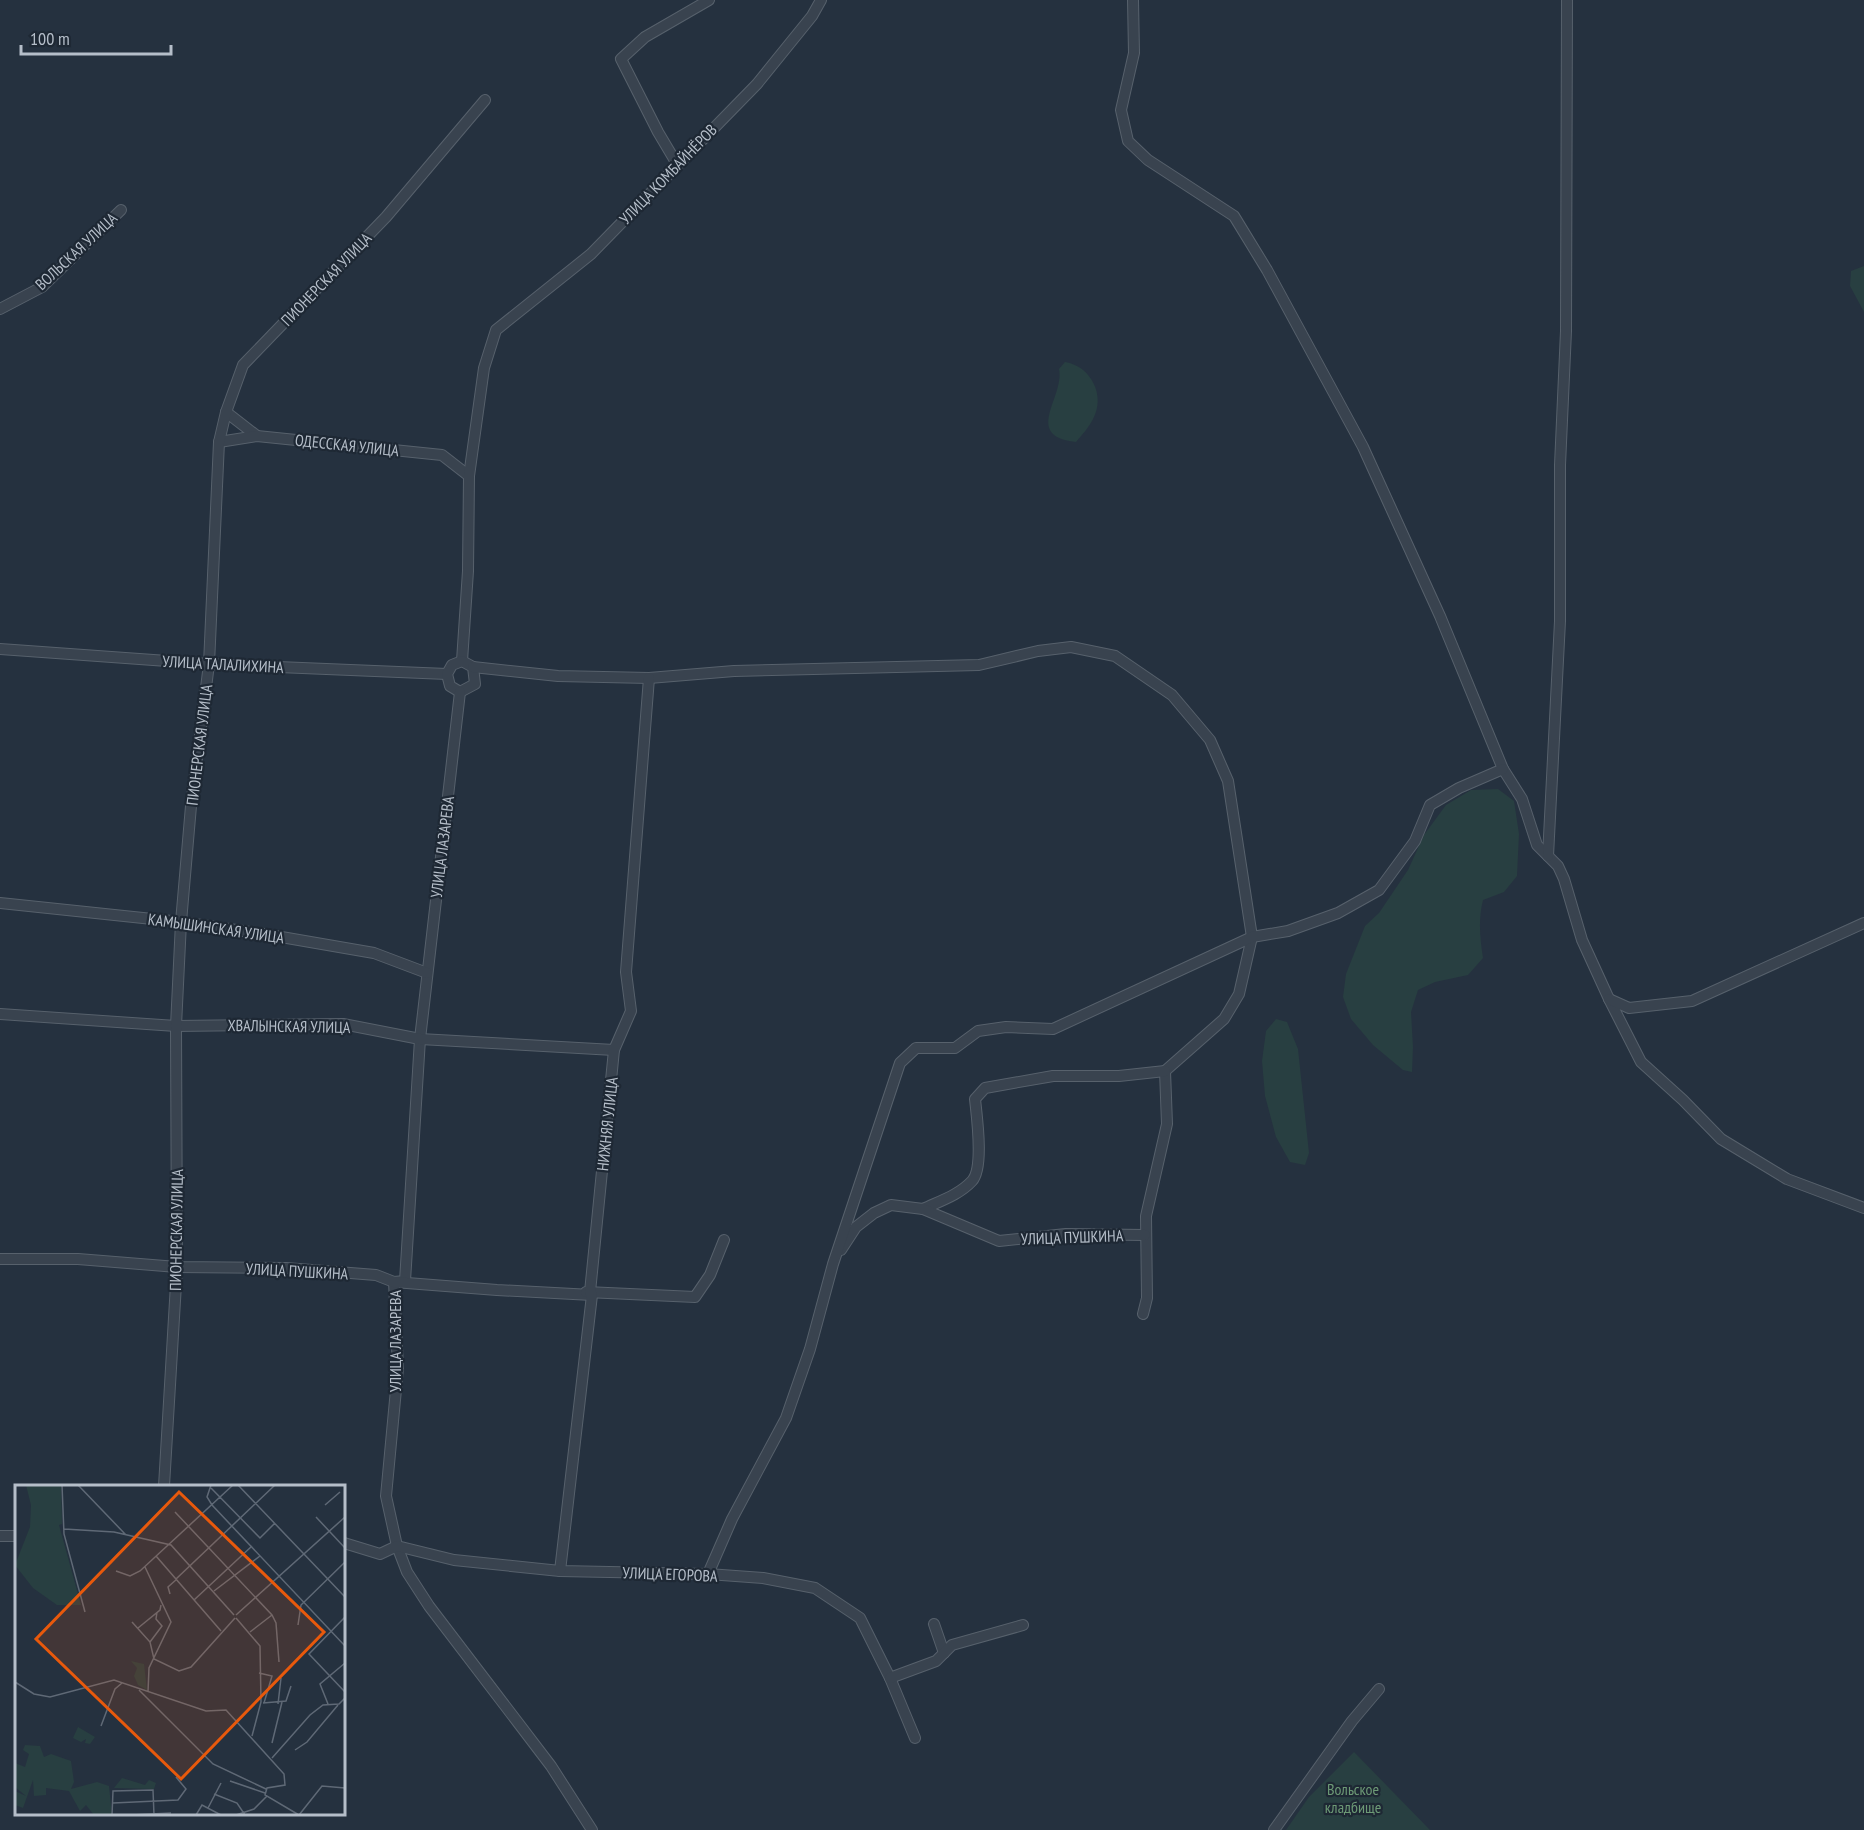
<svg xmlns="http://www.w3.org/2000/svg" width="1864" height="1830" font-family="'PT Sans Narrow',sans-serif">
	<rect width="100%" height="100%" fill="#25313f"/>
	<g fill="#283f41">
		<polygon points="1864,266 1864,312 1850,286 1851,271"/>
		<path d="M1065,362c26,4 41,34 28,57 -4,8 -11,16 -17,23 -54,-6 -11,-45 -17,-73z"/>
		<path d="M1498,789l16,12 5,33 -2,42 -13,16 -21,8c-5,20 -3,38 0,58l-15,17 -33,7 -17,8 -7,22 2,35 -1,25 -9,-2 -30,-25 -22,-26 -8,-22 3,-23 19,-48 14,-13 29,-43 16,-35 22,-30 25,-15z"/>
		<polygon points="1276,1019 1287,1022 1298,1049 1309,1153 1305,1165 1290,1162 1276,1137 1265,1096 1262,1061 1266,1031"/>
		<polygon points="1354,1752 1430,1830 1286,1830 1309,1797"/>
	</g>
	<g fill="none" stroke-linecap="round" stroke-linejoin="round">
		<defs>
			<g id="minor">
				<polyline points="1133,0 1134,53 1121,110 1128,141 1148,160 1234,216 1267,270 1363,447 1440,616 1503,769 1522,799 1537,845 1558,866 1564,879 1582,940 1609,999 1641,1062 1683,1100 1721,1139 1787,1179 1864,1208"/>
				<polyline points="677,164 658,132 621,59 645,37 709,0"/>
				<polyline points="0,309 42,287 121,210"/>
				<polyline points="226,412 257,436"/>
				<polyline points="219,442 257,436 442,455 469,476"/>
				<polyline points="0,649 209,664 447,674"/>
				<polyline points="462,661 468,571 469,476 484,368 496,330 591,254 757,84 812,16 821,0"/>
				<polygon points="462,661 473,667 475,684 460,692 450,686 447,674 452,665"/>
				<polyline points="473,667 558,676 649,678 734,671 979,665 1038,651 1071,647 1115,656 1172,695 1210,740 1228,781 1252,937 1239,994 1224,1019 1165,1071 1167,1124 1146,1216 1147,1298 1143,1314"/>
				<polyline points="460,692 420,1039 405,1281 394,1282 398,1368 386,1496 397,1546 407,1572 429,1606 551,1766 592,1830"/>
				<polyline points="1548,856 1560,621 1560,465 1566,331 1567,0"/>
				<polyline points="0,903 181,922 264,934 374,953 427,973"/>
				<polyline points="1609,999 1629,1008 1692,1001 1864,923"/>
				<polyline points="0,1014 176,1026 343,1024 420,1039 614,1050"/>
				<path d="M923,1209c17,-8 36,-14 49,-28 12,-13 5,-63 3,-82l10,-11 68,-12h66l46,-5"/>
				<polyline points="841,1250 856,1227 874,1213 891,1205 923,1209 999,1241 1066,1234 1145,1235"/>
				<polyline points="0,1259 78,1259 177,1267 286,1268 376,1275 394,1282 497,1290 592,1295"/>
				<polyline points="586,1292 695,1297 710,1275 724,1240"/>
				<polyline points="164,1486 177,1267 176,1026 181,922 191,806 209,664 219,442 226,412 243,365 386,217 485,100"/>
				<polyline points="0,1536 16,1536"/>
				<polyline points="344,1543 380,1554 397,1546 454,1560 560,1571 708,1574 763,1578 815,1588 860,1618 890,1678 915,1738"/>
				<polyline points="560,1571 592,1295 590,1292 614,1050 631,1011 626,972 649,678"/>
				<polyline points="708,1574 732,1519 786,1418 810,1349 833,1264 900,1063 916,1048 955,1048 978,1031 1006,1027 1053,1029 1252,937 1288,931 1338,913 1379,890 1415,841 1430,805 1459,788 1503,769"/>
				<polyline points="934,1624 944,1653"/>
				<polyline points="890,1678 936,1661 952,1645 1023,1625"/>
				<polyline points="1274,1830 1352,1721 1379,1689"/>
			</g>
		</defs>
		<use href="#minor" stroke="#57616c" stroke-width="12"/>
		<use href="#minor" stroke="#39434f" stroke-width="10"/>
	</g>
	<g text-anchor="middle" stroke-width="4.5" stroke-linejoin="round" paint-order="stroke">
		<g font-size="16" fill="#b5bec9" stroke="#1e2834">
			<text transform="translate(668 174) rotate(-46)" y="6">УЛИЦА КОМБАЙНЁРОВ</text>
			<text transform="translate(76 251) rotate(-43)" y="6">ВОЛЬСКАЯ УЛИЦА</text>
			<text transform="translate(326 279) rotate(-46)" y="6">ПИОНЕРСКАЯ УЛИЦА</text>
			<text transform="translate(347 445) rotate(6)" y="6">ОДЕССКАЯ УЛИЦА</text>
			<text transform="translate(223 664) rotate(3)" y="6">УЛИЦА ТАЛАЛИХИНА</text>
			<text transform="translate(199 745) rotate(-83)" y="6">ПИОНЕРСКАЯ УЛИЦА</text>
			<text transform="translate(442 847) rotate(-83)" y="6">УЛИЦА ЛАЗАРЕВА</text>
			<text transform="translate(216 928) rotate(8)" y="6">КАМЫШИНСКАЯ УЛИЦА</text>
			<text transform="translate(289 1026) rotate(1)" y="6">ХВАЛЫНСКАЯ УЛИЦА</text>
			<text transform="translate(607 1124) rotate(-84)" y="6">НИЖНЯЯ УЛИЦА</text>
			<text transform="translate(176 1230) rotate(-89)" y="6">ПИОНЕРСКАЯ УЛИЦА</text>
			<text transform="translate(1072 1237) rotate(-2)" y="6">УЛИЦА ПУШКИНА</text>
			<text transform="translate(297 1271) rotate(3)" y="6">УЛИЦА ПУШКИНА</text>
			<text transform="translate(395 1341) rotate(-90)" y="6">УЛИЦА ЛАЗАРЕВА</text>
			<text transform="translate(670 1574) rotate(2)" y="6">УЛИЦА ЕГОРОВА</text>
		</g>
		<g font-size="16" fill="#6d9a76" stroke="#1e2834">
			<text x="1353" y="1795">Вольское<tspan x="1353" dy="18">кладбище</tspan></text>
		</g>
	</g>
	<g transform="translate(15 1485)">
		<rect width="330" height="330" fill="#25313f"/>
		<path d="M11,0h35l1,39 -3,1 22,80h-24l-24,-17 -18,-23 15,-38 1,-22zM116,176l13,3 3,26 -9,-5 -4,-9 3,-8zM63,242l17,10 -5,7 -5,-1 1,-4 -5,3 -8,-4zM10,260l15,1 4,11 7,-3 20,7 3,21 -3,7 26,-7 12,4 3,29h-18l-8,-10 -6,6 -11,-20 -23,-3v7l-12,1 -1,-16 -10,28 -8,-3v-14l11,5 -11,-9v-24l10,4 4,-13 -6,-4zM107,293l23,7 4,-5 7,3 -2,6 -40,-1z" fill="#283f41"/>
		<path fill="none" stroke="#5f6976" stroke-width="1.5" d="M47,0l2,49 21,78M63,0l48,50M196,0l-4,12 5,8 133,141M223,0l107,112M196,3l49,50 15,-15M310,20l15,-13M160,27l97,103 4,8 3,39M301,32l29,31M49,44l50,3 57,13 63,70M141,71l65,75M130,82l26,55 -22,46 -1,24M101,86l14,5 10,-5 93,-86M161,94l99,-94M199,106l46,-35M155,109l-2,-7 9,-8M179,115l58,-54M221,130l109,-98M330,132l-36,37 36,38M221,133l24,28 1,56 -9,34M117,137l18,20 4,17 25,12 12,-4 44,-49M283,140l3,-20 44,-43M123,143l22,-18 1,-5M235,147l22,-17M135,157l12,-16 -6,-7 1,-7M244,188l13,3 -8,27M0,197l19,12 16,3 64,-17 92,31 20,-1 58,64 1,11 -18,3 -2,7 34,20M124,205l74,74 53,25M248,218l23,-2 5,-15M263,219l3,-26M313,219l-8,-20 25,-21M86,241l14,-37 7,-6M257,258l10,-41M280,265l12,-8 31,-37M257,273l38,-43 13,-10 16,-1 6,-6M215,296l35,12M199,309l23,9 8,12M98,318l65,-3 8,-11 -10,-12M193,323l13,-25M97,330l1,-24 40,-1 1,25M116,330l40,-2M181,330l6,-10 19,10M221,330l18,-6 13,-13M284,330l23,-29 23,2"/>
		<path fill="#e8590c" fill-opacity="0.15" stroke="#e8590c" stroke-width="3" d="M164,7l145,140 -143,147 -145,-140z"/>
		<rect width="330" height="330" fill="none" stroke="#b5bec9" stroke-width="3"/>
	</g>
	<path d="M21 45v9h150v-9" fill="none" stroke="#b5bec9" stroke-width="3"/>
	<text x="30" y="45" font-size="18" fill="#b5bec9" stroke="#1e2834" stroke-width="4.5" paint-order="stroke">100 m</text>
</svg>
